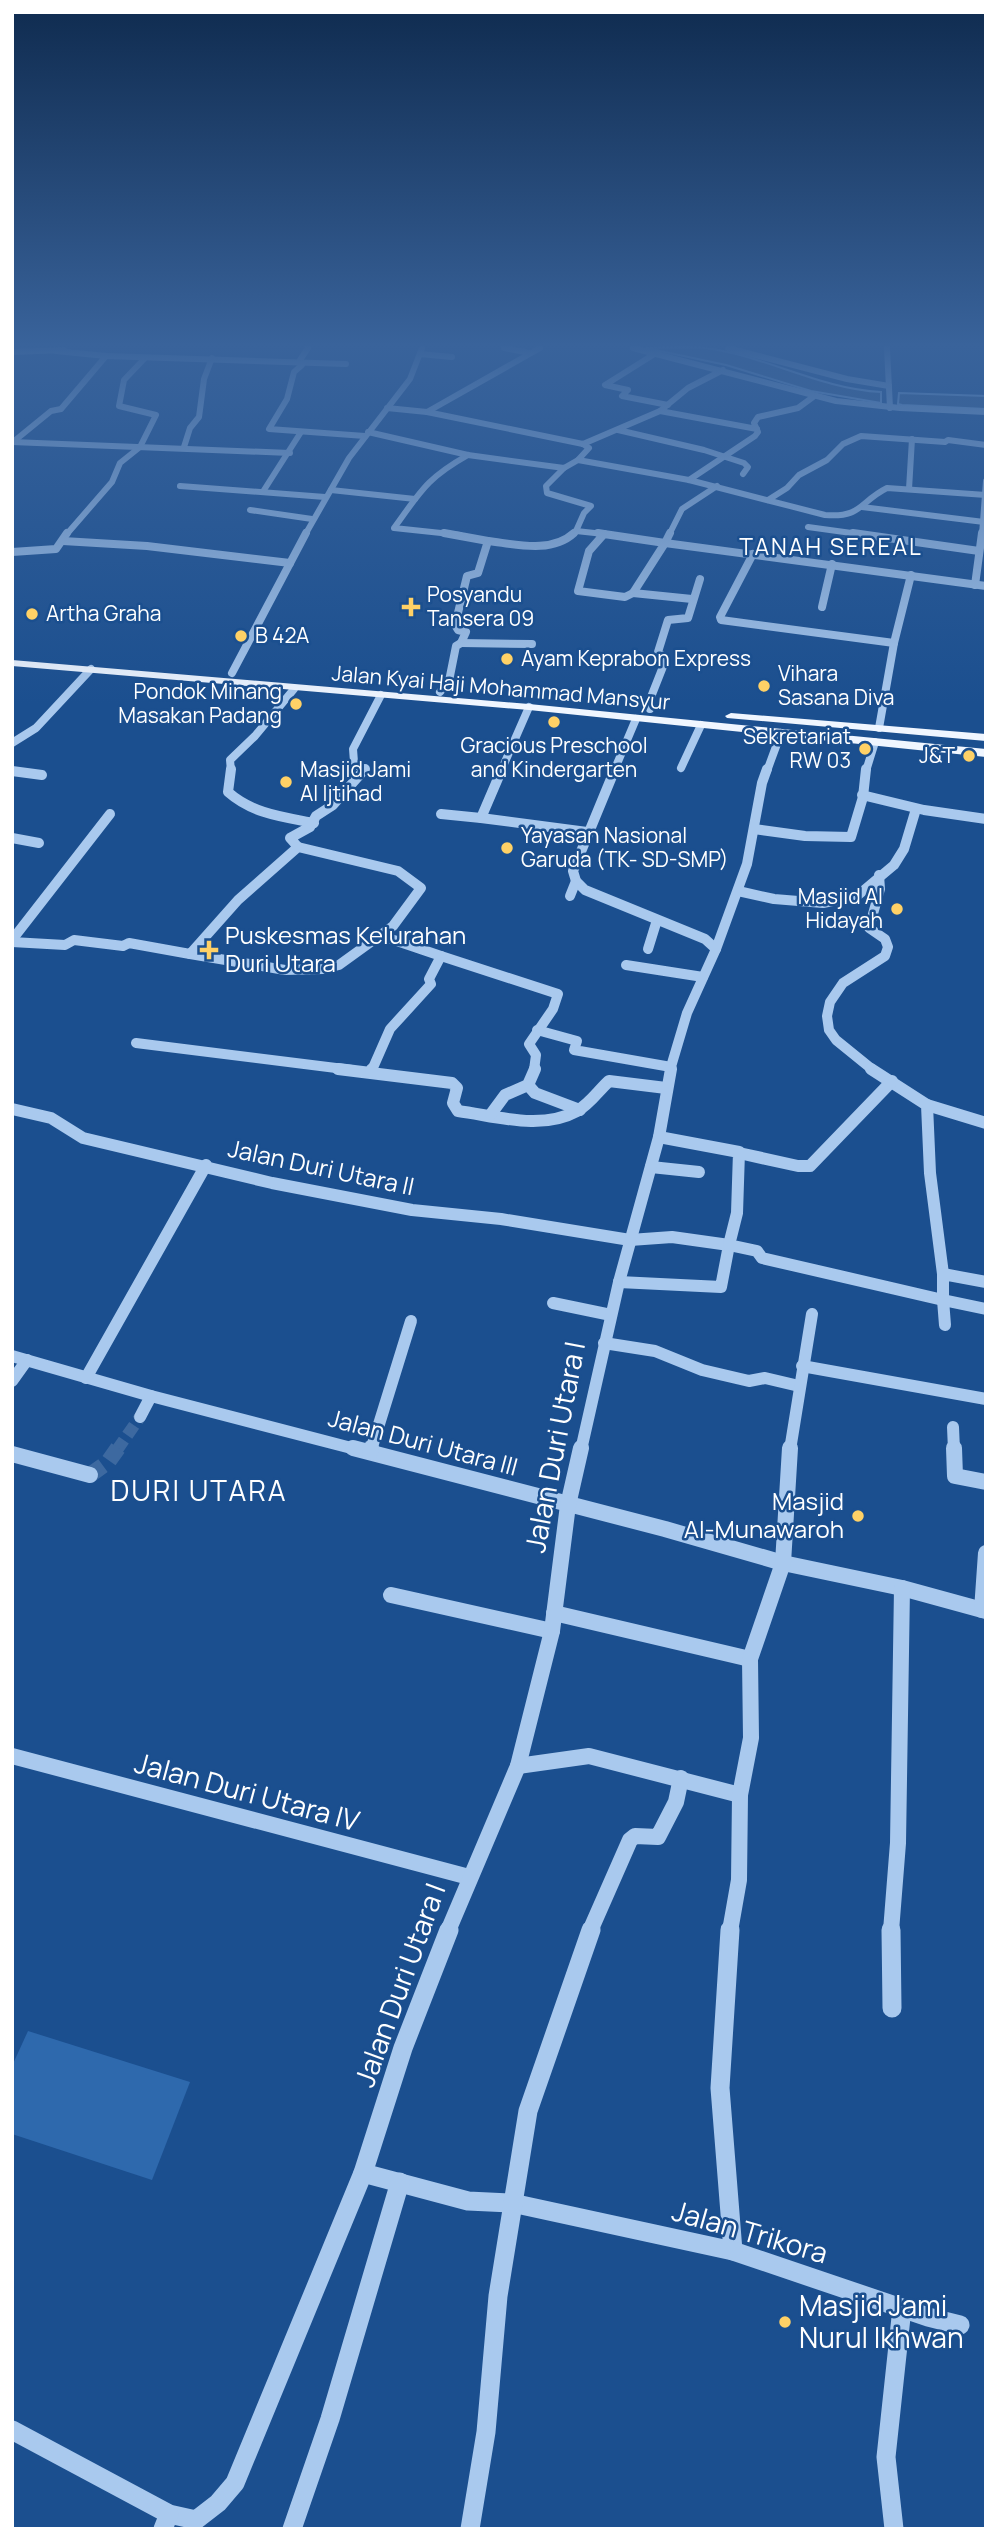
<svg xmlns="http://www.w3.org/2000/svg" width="998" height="2541" font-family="Manrope,sans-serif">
	<rect width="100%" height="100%" fill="#1b4f8f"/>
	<polygon fill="#2e69ad" points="28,2031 190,2082 152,2180 12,2134 12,2066"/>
	<g fill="#3c6290" stroke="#9cc4f0" stroke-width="2">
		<path d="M646,348c20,0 41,-2 60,0 60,8 114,41 175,44v11l-70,-12 -85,-26z"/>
		<polygon points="899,393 986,396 986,409 902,405 898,404"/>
	</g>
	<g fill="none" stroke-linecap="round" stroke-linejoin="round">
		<polyline stroke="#3d69a0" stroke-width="12" stroke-dasharray="12 6" stroke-linecap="butt" points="117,1450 140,1417"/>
		<polyline stroke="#3d69a0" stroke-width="16" stroke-dasharray="16 8" stroke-linecap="butt" points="90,1475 108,1462 118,1448"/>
		<g stroke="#a9c9ee" stroke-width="6">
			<polyline points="308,348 300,360 302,365 294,372 287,399 269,429 365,436"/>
			<polyline points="504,348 530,353"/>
			<polyline points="633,348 836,401 900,408 986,412"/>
			<polyline points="728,348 847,379 889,386"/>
			<polyline points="887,348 890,408"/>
			<polyline points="56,351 106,356 346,364"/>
			<polyline points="12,352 64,350"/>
			<polyline points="656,353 605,385 628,390 622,396 668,405"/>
			<polyline points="420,354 452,357"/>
			<polyline points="723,370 688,388 660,411 757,429"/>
			<polyline points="387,408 427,412 540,348"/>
			<polyline points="427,412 583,444"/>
			<polyline points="618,430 704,450 744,463 748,467 743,474"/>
			<polyline points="368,432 468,455 564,468 578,460 589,448 583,444"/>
			<polyline points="12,442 290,453"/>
			<polyline points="13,442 51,411 61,409 106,356"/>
			<polyline points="583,444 660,411"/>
			<polyline points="184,447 190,428 199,417 204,379 212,358"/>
			<path d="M578,460l111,20 136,35c37,3 34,-13 62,-27l99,7"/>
			<polyline points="564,468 546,486 547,493 591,506 584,513 576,531 604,534"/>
			<polyline points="689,480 755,436 758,432 754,423 758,417 798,408 813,397"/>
			<polyline points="180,486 325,497"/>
			<polyline points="909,489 912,439"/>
			<polyline points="264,490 301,432"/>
			<polyline points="331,490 415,499"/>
			<polyline points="768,500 787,488 799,475 827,460 843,444 861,436 945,442 948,440 986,445"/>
			<polyline points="862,507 984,522"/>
			<polyline points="250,510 312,519"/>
			<polyline points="808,527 866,535"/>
			<polyline points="66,535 112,482 120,463 140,447 156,415 119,406 124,380 145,358"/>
			<polyline points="305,535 349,458 410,379 422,348"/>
			<path d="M460,535l-66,-7c27,-37 33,-50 74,-73"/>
			<polyline points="572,535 576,531"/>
			<polyline points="603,535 611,535"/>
			<polyline points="669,535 682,509 717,486"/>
			<polyline points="982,535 986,481"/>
		</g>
		<g stroke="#a9c9ee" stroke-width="8">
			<polyline points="598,533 604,534"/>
			<polyline points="670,533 665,543 986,586"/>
			<polyline points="853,533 979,551"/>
			<polygon points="604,534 665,543 633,593 625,597 578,591 589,551"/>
			<polyline points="63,541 147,546 290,563"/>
			<path d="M488,541c27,3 63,13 86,-8"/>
			<polyline points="12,552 56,549 67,533"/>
			<polyline points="753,554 720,617 721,620 894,643"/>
			<polyline points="975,585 982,533"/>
			<polyline points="633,593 692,599"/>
			<polyline points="822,607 832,564"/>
			<polyline points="461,643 532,644"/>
			<polyline points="232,673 306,533"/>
			<polyline points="440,692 449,681 456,646 461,643 466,632 458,630 455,625 467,576 478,573 488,541 444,533"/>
			<polyline points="650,709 651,697 666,659 658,652 668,620 688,618 700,579"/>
			<polyline points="879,728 894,643 911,575"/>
			<polyline points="12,743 36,728 91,669"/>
			<polyline points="681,768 701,725"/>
			<polyline points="231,771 230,760 255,736 294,689"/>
			<polyline points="364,771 354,762 353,749 381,695"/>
			<polyline points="501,771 529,707"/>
			<polyline points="614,771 636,719"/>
			<polyline points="767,771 781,733"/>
			<polyline points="866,771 875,742"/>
		</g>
		<g stroke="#a9c9ee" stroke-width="10">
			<path d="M231,769l-3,23c25,22 55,25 86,31"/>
			<polyline points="615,769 573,871 576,881 585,890 705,939 716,949 687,1013 670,1070"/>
			<polyline points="12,771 42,775"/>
			<polyline points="862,795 924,810 986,819"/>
			<polyline points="441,814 481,818 502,769"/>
			<polyline points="481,818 587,832"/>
			<polyline points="754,829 805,836 851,837 863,797 866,769"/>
			<polyline points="12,838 39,843"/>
			<polyline points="738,891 774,899 823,903 857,896 894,865 904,849 916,809"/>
			<polyline points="570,896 576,881"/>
			<polyline points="12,940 110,814"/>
			<polyline points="12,942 65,945 74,940 123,946 129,943 190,954 238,900 298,847 290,838 310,827 316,816 333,805 365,769"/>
			<polyline points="648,949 657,920"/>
			<polyline points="716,949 747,864 762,783 767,769"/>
			<polyline points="190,954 285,970 323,969 339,965 393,926 421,888 398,871 298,847"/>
			<polyline points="441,956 558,994 553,1009 529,1044 536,1055 534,1070"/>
			<polyline points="626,965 703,977"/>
			<polyline points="537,1030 577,1041 574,1050 671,1067"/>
			<polyline points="136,1043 352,1070"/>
			<polyline points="372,1070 390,1029 431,984 429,979 441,956 382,936"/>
			<polyline points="873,1070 836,1040 829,1030 827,1016 830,1002 843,983 885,956 888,947 885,939 869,928 880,889 879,875"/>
		</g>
		<g stroke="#a9c9ee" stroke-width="12">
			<path d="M338,1069l114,14 5,5 -4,15 5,8c38,5 83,20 119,0 13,-7 21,-20 32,-30l57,7"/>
			<polyline points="871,1069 927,1105 930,1173 943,1274"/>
			<polyline points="371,1072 372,1069"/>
			<polyline points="528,1085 535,1093 580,1110"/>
			<polyline points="927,1105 986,1123"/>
			<polyline points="12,1109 51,1118 83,1138 272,1183 412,1210 501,1219 630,1240 672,1237 729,1245 721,1287 619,1282"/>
			<polyline points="491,1114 505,1095 528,1085 535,1069"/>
			<polyline points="659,1137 739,1152 737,1213 729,1245 757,1251 762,1258 943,1300 943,1274 986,1282"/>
			<polyline points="739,1153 798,1166 810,1166 892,1081"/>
			<polyline points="651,1167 699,1172"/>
			<polyline points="553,1303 611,1315"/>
			<polyline points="945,1325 943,1300 986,1309"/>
			<polyline points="604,1343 655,1351 702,1370 749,1381 765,1378 799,1386"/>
			<polyline points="12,1356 151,1396 359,1450"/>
			<polyline points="802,1366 986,1399"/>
			<polyline points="86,1378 206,1165"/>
			<polyline points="12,1381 27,1360"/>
			<polyline points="140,1417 151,1396"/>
			<polyline points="953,1427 954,1450"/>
			<polyline points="371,1450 411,1321"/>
			<polyline points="581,1450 619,1282 659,1137 671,1069"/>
			<polyline points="790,1450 812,1314"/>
		</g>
		<g stroke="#a9c9ee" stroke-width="16">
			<polyline points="353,1448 665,1529 783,1563 902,1588 986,1611"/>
			<polyline points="954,1448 955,1476 986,1482"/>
			<polyline points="370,1452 371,1448"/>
			<polyline points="12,1454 90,1475"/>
			<polyline points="391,1595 552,1631"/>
			<polyline points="982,1610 986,1553"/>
			<polyline points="554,1613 750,1659"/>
			<polyline points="12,1756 469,1877"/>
			<polyline points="518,1766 589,1756 740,1795"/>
			<polyline points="448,1931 518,1766 552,1631 568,1505 581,1448"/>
			<polyline points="590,1931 630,1840 635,1836 658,1837 676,1802 681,1778"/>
			<polyline points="730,1931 739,1880 740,1795 751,1738 750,1659 783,1563 790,1448"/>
			<polyline points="891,1931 898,1843 902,1588"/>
		</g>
		<g stroke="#a9c9ee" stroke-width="19">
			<polyline points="730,1930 720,2088 733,2251"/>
			<polyline points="891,1930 892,2008"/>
			<polyline points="363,2173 468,2201 512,2203 733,2251 928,2317 960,2325"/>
			<polyline points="12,2430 169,2514 196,2520 218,2503 235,2483 363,2173 403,2048 449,1930"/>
			<polyline points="163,2529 169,2514"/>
			<polyline points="292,2529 330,2419 400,2182"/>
			<polyline points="470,2529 486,2432 498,2296 528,2111 591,1930"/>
			<polyline points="894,2529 886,2457 902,2308"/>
		</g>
		<g fill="#f0f6ff" fill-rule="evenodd">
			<polygon points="12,660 529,704 986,749 986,757 529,710 12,666"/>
			<polygon points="731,713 986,734 986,741 727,718 725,716"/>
		</g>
	</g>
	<linearGradient id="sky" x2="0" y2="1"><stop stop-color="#0f2b4f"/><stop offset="0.49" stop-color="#39639b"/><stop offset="1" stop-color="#39639b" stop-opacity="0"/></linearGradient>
	<rect width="998" height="704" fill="url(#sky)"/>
	<g fill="#ffd166" stroke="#1b4f8f" stroke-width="2.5">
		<path d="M407.5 596.5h7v7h7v7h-7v7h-7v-7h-7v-7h7z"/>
		<circle cx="32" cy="614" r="7"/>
		<circle cx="241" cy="636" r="7"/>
		<circle cx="507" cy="659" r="7"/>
		<circle cx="764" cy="686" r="7"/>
		<circle cx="296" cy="704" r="7"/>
		<circle cx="554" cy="722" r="7"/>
		<circle cx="865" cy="749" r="7"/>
		<circle cx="969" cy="756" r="7"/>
		<circle cx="286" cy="782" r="7"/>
		<circle cx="507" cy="848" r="7"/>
		<circle cx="897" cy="909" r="7"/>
		<path d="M205.5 939.5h7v7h7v7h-7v7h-7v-7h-7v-7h7z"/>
		<circle cx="858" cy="1516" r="7"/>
		<circle cx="785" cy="2322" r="7"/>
	</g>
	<g text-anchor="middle" stroke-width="5" stroke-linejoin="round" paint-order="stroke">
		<g font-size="21" fill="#fff" stroke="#1b4f8f" text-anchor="start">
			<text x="427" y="602">Posyandu<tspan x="427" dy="24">Tansera 09</tspan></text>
			<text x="46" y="621">Artha Graha</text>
			<text x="255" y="643">B 42A</text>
			<text x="521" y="666">Ayam Keprabon Express</text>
			<text x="778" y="681">Vihara<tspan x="778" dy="24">Sasana Diva</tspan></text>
			<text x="282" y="699" text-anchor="end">Pondok Minang<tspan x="282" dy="24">Masakan Padang</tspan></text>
			<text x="851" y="744" text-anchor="end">Sekretariat<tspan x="851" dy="24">RW 03</tspan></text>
			<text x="554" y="753" text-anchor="middle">Gracious Preschool<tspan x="554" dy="24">and Kindergarten</tspan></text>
			<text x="955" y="763" text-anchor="end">J&amp;T</text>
			<text x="300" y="777">Masjid Jami<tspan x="300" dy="24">Al Ijtihad</tspan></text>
			<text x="521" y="843">Yayasan Nasional<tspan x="521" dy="24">Garuda (TK- SD-SMP)</tspan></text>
			<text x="883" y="904" text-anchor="end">Masjid Al<tspan x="883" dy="24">Hidayah</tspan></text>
		</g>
		<g font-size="21" fill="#fff" stroke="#1b4f8f">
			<text transform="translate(501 688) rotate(5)" y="7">Jalan Kyai Haji Mohammad Mansyur</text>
		</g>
		<g font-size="23" letter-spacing="2" fill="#fff" stroke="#1b4f8f">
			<text x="831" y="555">TANAH SEREAL</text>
		</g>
		<g font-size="24" fill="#fff" stroke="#1b4f8f" text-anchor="start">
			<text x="225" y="944">Puskesmas Kelurahan<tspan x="225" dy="28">Duri Utara</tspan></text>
			<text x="844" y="1510" text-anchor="end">Masjid<tspan x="844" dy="28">Al-Munawaroh</tspan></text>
		</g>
		<g font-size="24" fill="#fff" stroke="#1b4f8f">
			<text transform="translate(321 1168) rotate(12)" y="8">Jalan Duri Utara II</text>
			<text transform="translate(423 1443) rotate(15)" y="8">Jalan Duri Utara III</text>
		</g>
		<g font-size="28" fill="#fff" stroke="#1b4f8f">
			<text transform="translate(555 1447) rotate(-79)" y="10">Jalan Duri Utara I</text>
			<text transform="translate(247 1792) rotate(15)" y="10">Jalan Duri Utara IV</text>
			<text transform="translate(400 1985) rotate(-70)" y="10">Jalan Duri Utara I</text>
			<text transform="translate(750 2232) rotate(16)" y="10">Jalan Trikora</text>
		</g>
		<g font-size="28" letter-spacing="2" fill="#fff" stroke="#1b4f8f">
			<text x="199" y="1501">DURI UTARA</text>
		</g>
		<g font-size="28" fill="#fff" stroke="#1b4f8f" text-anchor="start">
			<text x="799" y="2316">Masjid Jami<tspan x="799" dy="32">Nurul Ikhwan</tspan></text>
		</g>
	</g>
	<rect width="998" height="2541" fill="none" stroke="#ffffff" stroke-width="28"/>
</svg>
